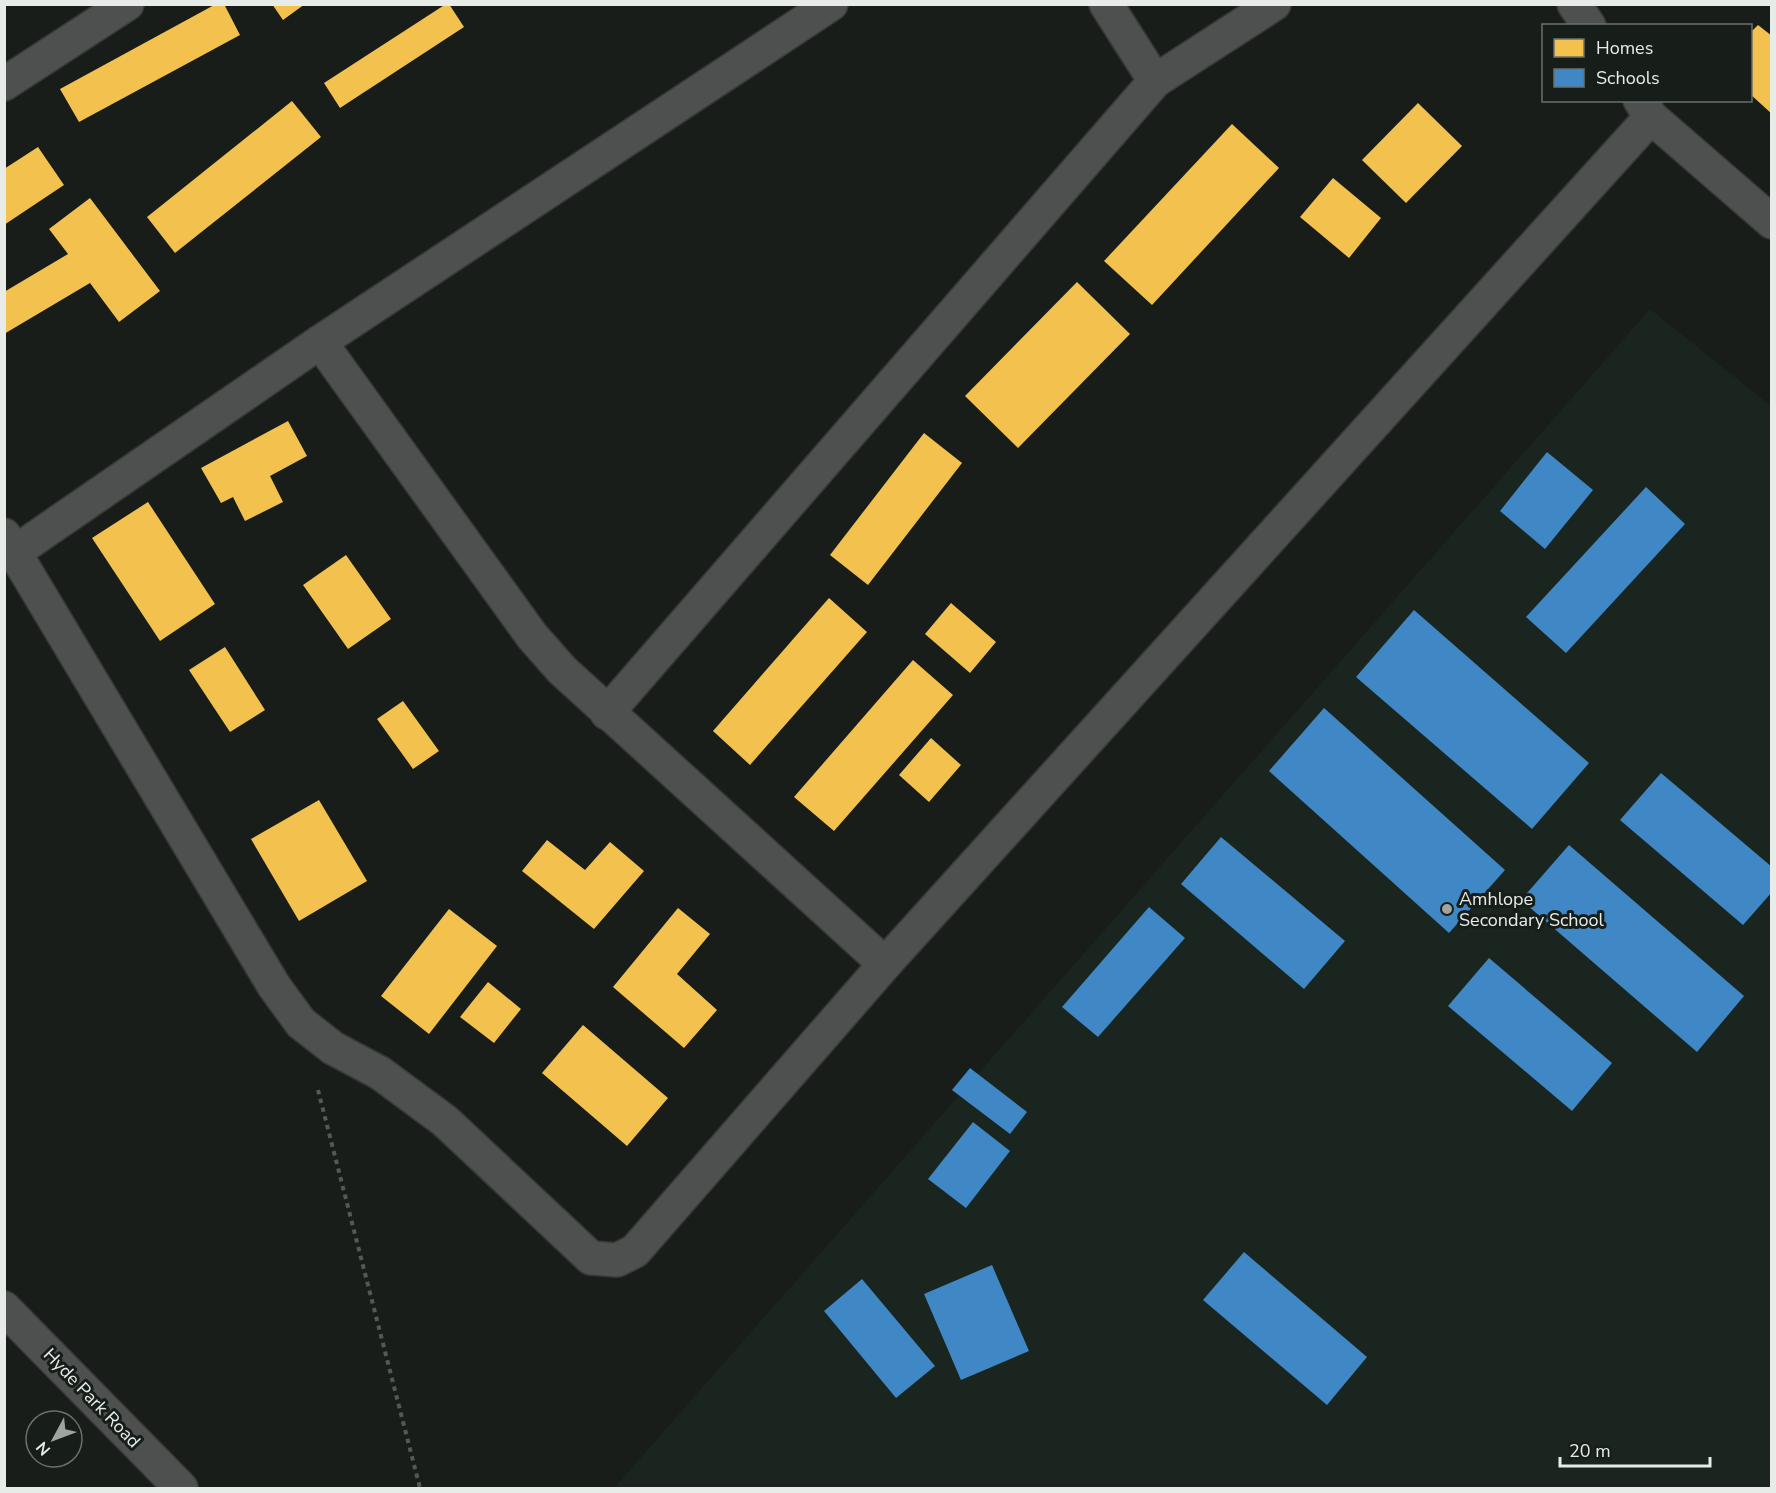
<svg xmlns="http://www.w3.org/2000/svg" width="1776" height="1493" font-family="'Nunito Sans',sans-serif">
	<rect width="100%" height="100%" fill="#181d1a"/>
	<polygon fill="#19251e" points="1650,309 1771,406 1771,1488 614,1488"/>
	<g fill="#f2c14e">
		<polygon points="216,4 224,4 240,35 79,122 60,89"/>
		<polygon points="272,4 305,4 283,20"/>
		<polygon points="446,4 449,4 464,27 340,108 324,83"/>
		<polygon points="1758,25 1772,36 1772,114 1750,94 1750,33"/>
		<polygon points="292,101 321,137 175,253 147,217"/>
		<polygon points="1418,103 1462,146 1406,203 1362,160"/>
		<polygon points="1232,124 1279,168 1152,305 1104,261"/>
		<polygon points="38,147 64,185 4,225 4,169"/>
		<polygon points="1333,178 1381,218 1349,258 1300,217"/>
		<polygon points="90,198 160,291 119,322 90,283 4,334 4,292 68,254 49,229"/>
		<polygon points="1077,282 1130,334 1018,448 965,396"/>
		<polygon points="288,421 307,456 270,476 283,502 245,521 233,497 221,503 201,468"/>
		<polygon points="924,433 962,463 868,585 830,555"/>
		<polygon points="148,502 215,604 160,641 92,538"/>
		<polygon points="346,555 391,619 348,649 303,585"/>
		<polygon points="829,598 867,632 750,765 713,731"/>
		<polygon points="951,603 996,642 970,673 925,634"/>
		<polygon points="225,647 265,710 230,732 189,670"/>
		<polygon points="913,660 953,695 834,831 794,797"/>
		<polygon points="403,701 439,751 413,769 377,719"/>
		<polygon points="931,738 961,765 929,802 899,775"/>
		<polygon points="319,800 367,881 299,921 251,839"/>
		<polygon points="547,840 585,870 610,842 644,871 594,929 522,871"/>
		<polygon points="678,908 710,934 677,974 717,1010 684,1048 613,987"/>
		<polygon points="449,909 497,946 429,1034 381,996"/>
		<polygon points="488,982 521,1009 494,1043 460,1017"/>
		<polygon points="583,1025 668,1098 627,1146 542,1073"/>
	</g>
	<g fill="#3f88c5">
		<polygon points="1547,452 1593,490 1545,549 1500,511"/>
		<polygon points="1646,487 1685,524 1566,653 1526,617"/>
		<polygon points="1414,610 1589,763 1532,829 1356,677"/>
		<polygon points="1324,708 1505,870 1449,933 1269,771"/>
		<polygon points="1661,773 1772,867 1772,892 1743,925 1620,820"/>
		<polygon points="1221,837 1345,941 1304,989 1181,884"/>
		<polygon points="1569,845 1744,996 1697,1052 1521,900"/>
		<polygon points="1149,907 1185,938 1098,1037 1062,1007"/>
		<polygon points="1489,958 1612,1063 1572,1111 1448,1006"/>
		<polygon points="970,1068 1027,1112 1010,1134 952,1090"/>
		<polygon points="973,1122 1010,1151 966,1208 928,1179"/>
		<polygon points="1244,1252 1367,1357 1327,1405 1203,1300"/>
		<polygon points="992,1265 1029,1351 961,1380 924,1294"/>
		<polygon points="862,1279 935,1366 896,1398 824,1311"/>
	</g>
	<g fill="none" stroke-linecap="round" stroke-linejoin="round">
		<defs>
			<g id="minor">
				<polyline points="1106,4 1155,81"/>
				<polyline points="1574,4 1589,26"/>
				<polyline points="4,84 127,4"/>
				<polyline points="1640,100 1651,117 1772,222"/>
				<polyline points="320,342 532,636 562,670 885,964"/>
				<polyline points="4,535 274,986 301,1023 333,1048 380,1073 445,1121 591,1258 617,1260 635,1251 885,964 1651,117"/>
				<polyline points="15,552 320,342 831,4"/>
				<polyline points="607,713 1155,81 1274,4"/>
			</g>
			<polyline id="tertiary" points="4,1308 181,1488"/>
		</defs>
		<use href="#minor" stroke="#353836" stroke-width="36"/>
		<use href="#tertiary" stroke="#353836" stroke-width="36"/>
		<polyline stroke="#555856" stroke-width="4" stroke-dasharray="4.5 4.5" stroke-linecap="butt" points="318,1090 420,1488"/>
		<use href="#minor" stroke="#4e504f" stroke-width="33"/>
		<use href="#tertiary" stroke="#4e504f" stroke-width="33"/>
	</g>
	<circle fill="#9fa4a1" stroke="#171e1a" stroke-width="2" cx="1447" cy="909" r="6"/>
	<g text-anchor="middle" stroke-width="6" stroke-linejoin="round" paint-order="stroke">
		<g font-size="18" fill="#e7ece9" stroke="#171e1a" text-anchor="start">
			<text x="1459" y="905">Amhlope<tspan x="1459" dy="21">Secondary School</tspan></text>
		</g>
		<g font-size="18" fill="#e7ece9" stroke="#171e1a">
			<text transform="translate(92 1398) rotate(46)" y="6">Hyde Park Road</text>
		</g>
	</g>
	<rect width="1776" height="1493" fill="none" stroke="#e7ece9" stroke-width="12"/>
	<rect x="1542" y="24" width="210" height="78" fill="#171e1a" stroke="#6a706d" stroke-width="1.5"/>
	<rect x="1554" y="39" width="30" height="18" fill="#f2c14e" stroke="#6a706d" stroke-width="1.5"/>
	<text x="1596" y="54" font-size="18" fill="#e7ece9">Homes</text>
	<rect x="1554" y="69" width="30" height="18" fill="#3f88c5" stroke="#6a706d" stroke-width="1.5"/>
	<text x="1596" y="84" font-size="18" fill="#e7ece9">Schools</text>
	<g transform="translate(54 1439) rotate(229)"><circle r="28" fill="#171e1a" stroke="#6a706d" stroke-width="1.5"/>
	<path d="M0-4.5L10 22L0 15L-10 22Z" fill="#9fa4a1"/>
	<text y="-9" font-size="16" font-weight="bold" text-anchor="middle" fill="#e7ece9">N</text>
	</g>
	<path d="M1560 1457v9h150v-9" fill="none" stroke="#e7ece9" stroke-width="3"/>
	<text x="1569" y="1457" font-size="18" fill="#e7ece9" stroke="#171e1a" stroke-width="4.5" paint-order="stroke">20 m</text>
</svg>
